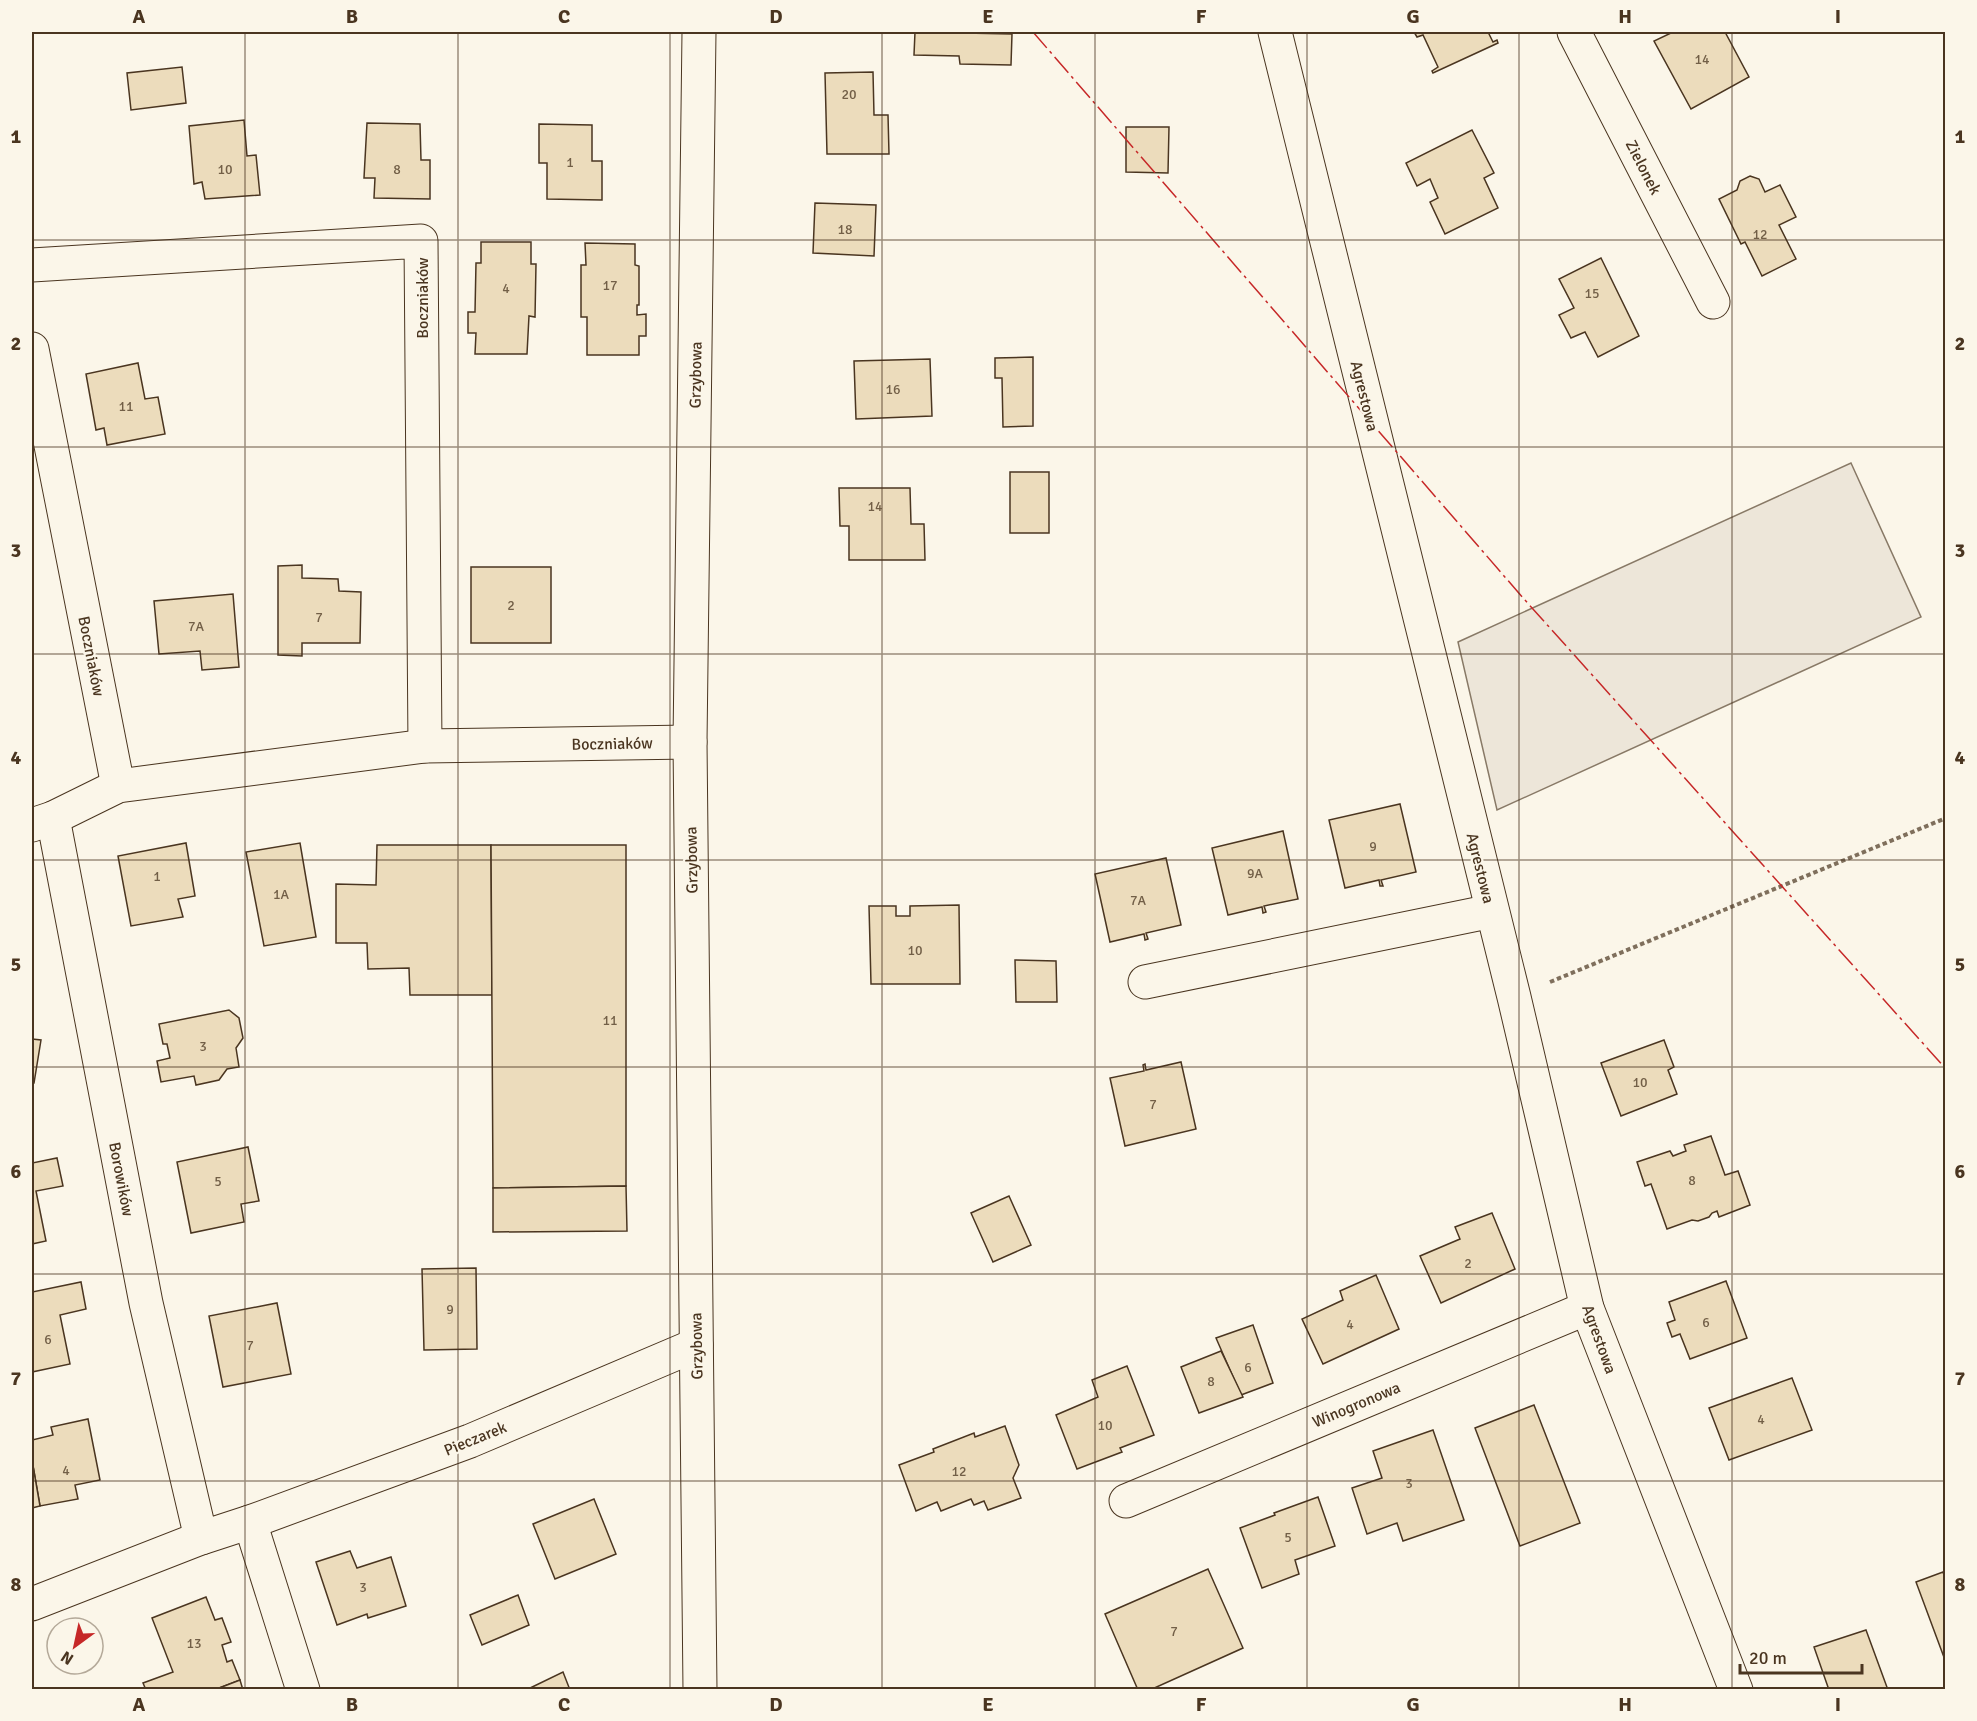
<svg xmlns="http://www.w3.org/2000/svg" width="1977" height="1721" font-family="Signika,sans-serif">
	<rect width="100%" height="100%" fill="#fbf6e9"/>
	<polygon fill="#ede6d9" stroke="#887966" stroke-width="1.5" points="1851,463 1921,617 1497,810 1458,642"/>
	<g fill="#ecdcbc" stroke="#4a3520" stroke-width="1.5">
		<polygon points="915,32 1012,34 1011,65 960,64 959,56 914,55"/>
		<polygon points="1414,32 1488,32 1493,42 1497,40 1498,43 1433,73 1432,71 1438,67 1423,35 1417,37"/>
		<polygon points="1673,32 1725,32 1749,77 1691,109 1654,41"/>
		<polygon points="182,67 186,103 131,110 127,73"/>
		<polygon points="873,72 874,115 888,115 889,154 827,154 825,73"/>
		<polygon points="244,120 247,156 256,155 260,195 205,199 202,182 194,184 189,126"/>
		<polygon points="367,123 420,124 421,160 430,160 430,199 374,198 375,178 364,178"/>
		<polygon points="539,124 592,125 592,161 602,161 602,200 547,199 547,163 539,163"/>
		<polygon points="1126,127 1169,127 1168,173 1126,172"/>
		<polygon points="1472,130 1494,173 1484,178 1498,208 1445,234 1430,202 1438,198 1430,179 1417,186 1406,163"/>
		<polygon points="1750,176 1759,179 1765,192 1780,185 1796,217 1779,225 1796,259 1762,276 1745,242 1741,244 1719,199 1737,190 1740,181"/>
		<polygon points="815,203 876,205 874,256 813,253"/>
		<polygon points="481,242 531,242 531,264 536,264 535,317 529,316 527,354 475,354 476,333 468,333 468,312 475,312 476,263 481,263"/>
		<polygon points="585,243 635,244 635,265 639,266 639,305 637,305 637,315 646,314 646,336 639,336 639,355 587,355 587,317 581,317 581,265 586,265"/>
		<polygon points="1601,258 1639,336 1598,357 1585,332 1571,338 1559,315 1574,308 1559,279"/>
		<polygon points="1033,357 1033,426 1003,427 1002,378 995,378 995,358"/>
		<polygon points="930,359 932,416 856,419 854,361"/>
		<polygon points="138,363 145,399 158,397 165,434 107,445 104,428 96,430 86,374"/>
		<rect x="1010" y="472" width="39" height="61"/>
		<polygon points="839,488 910,488 911,524 924,524 925,560 849,560 849,526 840,526"/>
		<polygon points="302,565 302,578 338,579 339,591 361,592 360,643 302,643 302,656 278,655 278,566"/>
		<rect x="471" y="567" width="80" height="76"/>
		<polygon points="233,594 239,667 202,670 200,651 159,654 154,601"/>
		<polygon points="1400,804 1416,872 1381,880 1383,886 1380,886 1379,880 1345,888 1329,820"/>
		<polygon points="1283,831 1298,899 1264,906 1266,912 1263,913 1262,907 1228,915 1212,848"/>
		<polygon points="186,843 195,896 178,899 183,917 131,926 118,856"/>
		<polygon points="300,843 316,937 264,946 246,852"/>
		<polygon points="377,845 491,845 492,995 410,995 409,968 368,969 367,943 336,943 336,884 376,885"/>
		<polygon points="491,845 626,845 626,1186 493,1188"/>
		<polygon points="1166,858 1181,925 1146,933 1148,939 1145,940 1144,934 1110,942 1095,874"/>
		<polygon points="959,905 960,984 871,984 869,906 896,906 896,916 910,916 910,906"/>
		<polygon points="1015,960 1056,961 1057,1002 1016,1002"/>
		<polygon points="229,1010 239,1018 243,1038 236,1048 239,1067 227,1069 219,1080 196,1085 194,1076 161,1082 157,1061 170,1058 167,1044 163,1044 159,1024"/>
		<polygon points="32,1039 41,1040 34,1083 32,1083"/>
		<polygon points="1664,1040 1674,1067 1668,1070 1677,1094 1621,1116 1601,1063"/>
		<polygon points="1181,1062 1196,1129 1125,1146 1110,1078 1144,1071 1143,1065 1145,1064 1146,1070"/>
		<polygon points="1711,1136 1725,1175 1738,1171 1750,1205 1719,1217 1717,1211 1712,1213 1709,1217 1698,1221 1692,1220 1667,1229 1651,1184 1645,1186 1637,1162 1670,1151 1673,1156 1686,1151 1684,1145"/>
		<polygon points="248,1147 259,1201 241,1204 244,1222 191,1233 177,1162"/>
		<polygon points="57,1158 63,1186 36,1191 46,1241 32,1244 32,1163"/>
		<polygon points="626,1186 627,1231 493,1232 493,1188"/>
		<polygon points="1009,1196 1031,1245 993,1262 971,1213"/>
		<polygon points="1492,1213 1515,1269 1441,1303 1420,1256 1460,1239 1455,1227"/>
		<polygon points="476,1268 477,1349 424,1350 422,1269"/>
		<polygon points="1376,1275 1399,1329 1323,1364 1302,1319 1343,1300 1340,1291"/>
		<polygon points="1726,1281 1747,1338 1690,1359 1680,1334 1672,1337 1667,1323 1675,1320 1669,1302"/>
		<polygon points="81,1282 86,1309 60,1315 70,1364 32,1372 32,1292"/>
		<polygon points="277,1303 291,1374 223,1387 209,1316"/>
		<polygon points="1253,1325 1273,1383 1241,1395 1216,1338"/>
		<polygon points="1221,1351 1243,1397 1199,1413 1181,1367"/>
		<polygon points="1127,1366 1154,1435 1120,1448 1122,1452 1077,1469 1056,1415 1098,1397 1092,1380"/>
		<polygon points="1792,1378 1812,1430 1729,1460 1709,1408"/>
		<polygon points="1534,1405 1580,1523 1520,1546 1475,1428"/>
		<polygon points="88,1419 100,1480 75,1485 78,1499 40,1506 32,1460 32,1440 53,1435 51,1427"/>
		<polygon points="1005,1426 1019,1465 1013,1478 1021,1498 988,1510 984,1501 974,1505 971,1499 941,1511 937,1502 916,1511 899,1465 934,1452 933,1449 974,1433 975,1437"/>
		<polygon points="1433,1430 1464,1520 1403,1541 1397,1523 1367,1534 1352,1488 1382,1478 1373,1451"/>
		<polygon points="32,1460 40,1506 32,1508"/>
		<polygon points="1318,1497 1335,1546 1295,1560 1299,1574 1262,1588 1240,1528 1275,1515 1274,1513"/>
		<polygon points="594,1499 616,1554 555,1579 533,1524"/>
		<polygon points="350,1551 357,1568 391,1557 406,1606 368,1618 367,1614 337,1625 316,1562"/>
		<polygon points="1208,1569 1243,1648 1150,1690 1138,1690 1105,1614"/>
		<polygon points="1943,1572 1946,1580 1945,1660 1916,1582"/>
		<polygon points="518,1595 529,1625 482,1645 470,1615"/>
		<polygon points="206,1597 215,1620 222,1618 231,1642 222,1645 227,1662 232,1660 240,1680 214,1690 146,1690 143,1683 173,1672 152,1618"/>
		<polygon points="1866,1630 1888,1690 1829,1690 1814,1647"/>
		<polygon points="563,1672 570,1690 526,1690"/>
		<polygon points="240,1680 243,1690 214,1690"/>
	</g>
	<g fill="none" stroke-linecap="round" stroke-linejoin="round">
		<defs>
			<g id="minor">
				<polyline points="699,32 690,742 700,1690"/>
				<polyline points="1275,32 1514,997 1587,1308 1736,1690"/>
				<polyline points="1574,32 1713,302"/>
				<polyline points="32,265 421,241 425,746"/>
				<polyline points="32,349 118,786"/>
				<polyline points="53,818 146,1303 201,1538"/>
				<polyline points="32,825 53,818 118,786 425,746 690,742"/>
				<polyline points="1145,982 1492,911"/>
				<polyline points="1126,1501 1587,1308"/>
				<polyline points="250,1522 303,1690"/>
				<polyline points="32,1604 201,1538 250,1522 470,1441 696,1345"/>
			</g>
		</defs>
		<use href="#minor" stroke="#4a3520" stroke-width="35"/>
		<polyline stroke="#7f6f5c" stroke-width="4" stroke-dasharray="4.5 3" stroke-linecap="butt" points="1550,982 1946,818"/>
		<use href="#minor" stroke="#fbf6e9" stroke-width="33"/>
		<polyline stroke="#c62828" stroke-width="1.5" stroke-dasharray="21 4.5 3 4.5" stroke-linecap="butt" points="1033,32 1524,599 1946,1069"/>
	</g>
	<path fill="none" stroke="#4a3520" stroke-width="1.5" stroke-opacity="0.55" d="M245,32v1658M458,32v1658M670,32v1658M882,32v1658M1095,32v1658M1307,32v1658M1519,32v1658M1732,32v1658M32,240h1914M32,447h1914M32,654h1914M32,860h1914M32,1067h1914M32,1274h1914M32,1481h1914"/>
	<g text-anchor="middle" stroke-width="4.5" stroke-linejoin="round" paint-order="stroke">
		<g font-size="14" fill="#725f47">
			<text x="1702" y="64">14</text>
			<text x="849" y="99">20</text>
			<text x="570" y="167">1</text>
			<text x="225" y="174">10</text>
			<text x="397" y="174">8</text>
			<text x="845" y="234">18</text>
			<text x="1760" y="239">12</text>
			<text x="610" y="290">17</text>
			<text x="506" y="293">4</text>
			<text x="1592" y="298">15</text>
			<text x="893" y="394">16</text>
			<text x="126" y="411">11</text>
			<text x="875" y="511">14</text>
			<text x="511" y="610">2</text>
			<text x="319" y="622">7</text>
			<text x="196" y="631">7A</text>
			<text x="1373" y="851">9</text>
			<text x="1255" y="878">9A</text>
			<text x="157" y="881">1</text>
			<text x="281" y="899">1A</text>
			<text x="1138" y="905">7A</text>
			<text x="915" y="955">10</text>
			<text x="610" y="1025">11</text>
			<text x="203" y="1051">3</text>
			<text x="1640" y="1087">10</text>
			<text x="1153" y="1109">7</text>
			<text x="1692" y="1185">8</text>
			<text x="218" y="1186">5</text>
			<text x="1468" y="1268">2</text>
			<text x="450" y="1314">9</text>
			<text x="1706" y="1327">6</text>
			<text x="1350" y="1329">4</text>
			<text x="48" y="1344">6</text>
			<text x="250" y="1350">7</text>
			<text x="1248" y="1372">6</text>
			<text x="1211" y="1386">8</text>
			<text x="1761" y="1424">4</text>
			<text x="1105" y="1430">10</text>
			<text x="66" y="1475">4</text>
			<text x="959" y="1476">12</text>
			<text x="1409" y="1488">3</text>
			<text x="1288" y="1542">5</text>
			<text x="363" y="1592">3</text>
			<text x="1174" y="1636">7</text>
			<text x="194" y="1648">13</text>
		</g>
		<g font-size="16" fill="#4a3520" stroke="#fbf6e9">
			<text transform="translate(1644 167) rotate(63)" y="6">Zielonek</text>
			<text transform="translate(422 298) rotate(-90)" y="6">Boczniaków</text>
			<text transform="translate(695 375) rotate(-89)" y="6">Grzybowa</text>
			<text transform="translate(1365 396) rotate(76)" y="6">Agrestowa</text>
			<text transform="translate(92 656) rotate(79)" y="6">Boczniaków</text>
			<text transform="translate(612 743) rotate(-1)" y="6">Boczniaków</text>
			<text transform="translate(691 860) rotate(-91)" y="6">Grzybowa</text>
			<text transform="translate(1481 868) rotate(76)" y="6">Agrestowa</text>
			<text transform="translate(122 1179) rotate(79)" y="6">Borowików</text>
			<text transform="translate(1600 1339) rotate(70)" y="6">Agrestowa</text>
			<text transform="translate(696 1346) rotate(-91)" y="6">Grzybowa</text>
			<text transform="translate(1356 1404) rotate(-23)" y="6">Winogronowa</text>
			<text transform="translate(475 1438) rotate(-22)" y="6">Pieczarek</text>
		</g>
	</g>
	<rect width="1977" height="1721" fill="none" stroke="#fbf6e9" stroke-width="66"/>
	<g transform="translate(75 1646) rotate(213)"><circle r="28" fill="#fbf6e9" stroke="#b4a999" stroke-width="1.5"/>
	<path d="M0-4.5L10 22L0 15L-10 22Z" fill="#c62828"/>
	<text y="-9" font-size="16" font-weight="bold" text-anchor="middle" fill="#4a3520">N</text>
	</g>
	<path d="M1740 1664v9h122v-9" fill="none" stroke="#4a3520" stroke-width="3"/>
	<text x="1749" y="1664" font-size="18" fill="#4a3520" stroke="#fbf6e9" stroke-width="4.5" paint-order="stroke">20 m</text>
	<rect x="33" y="33" width="1911" height="1655" fill="none" stroke="#4a3520" stroke-width="2"/>
	<g font-size="20" text-anchor="middle" font-weight="bold" fill="#4a3520">
		<text x="139" y="23">A</text>
		<text x="352" y="23">B</text>
		<text x="564" y="23">C</text>
		<text x="776" y="23">D</text>
		<text x="988" y="23">E</text>
		<text x="1201" y="23">F</text>
		<text x="1413" y="23">G</text>
		<text x="1625" y="23">H</text>
		<text x="1838" y="23">I</text>
		<text x="16" y="143">1</text>
		<text x="1960" y="143">1</text>
		<text x="16" y="350">2</text>
		<text x="1960" y="350">2</text>
		<text x="16" y="557">3</text>
		<text x="1960" y="557">3</text>
		<text x="16" y="764">4</text>
		<text x="1960" y="764">4</text>
		<text x="16" y="971">5</text>
		<text x="1960" y="971">5</text>
		<text x="16" y="1178">6</text>
		<text x="1960" y="1178">6</text>
		<text x="16" y="1385">7</text>
		<text x="1960" y="1385">7</text>
		<text x="16" y="1591">8</text>
		<text x="1960" y="1591">8</text>
		<text x="139" y="1711">A</text>
		<text x="352" y="1711">B</text>
		<text x="564" y="1711">C</text>
		<text x="776" y="1711">D</text>
		<text x="988" y="1711">E</text>
		<text x="1201" y="1711">F</text>
		<text x="1413" y="1711">G</text>
		<text x="1625" y="1711">H</text>
		<text x="1838" y="1711">I</text>
	</g>
</svg>
